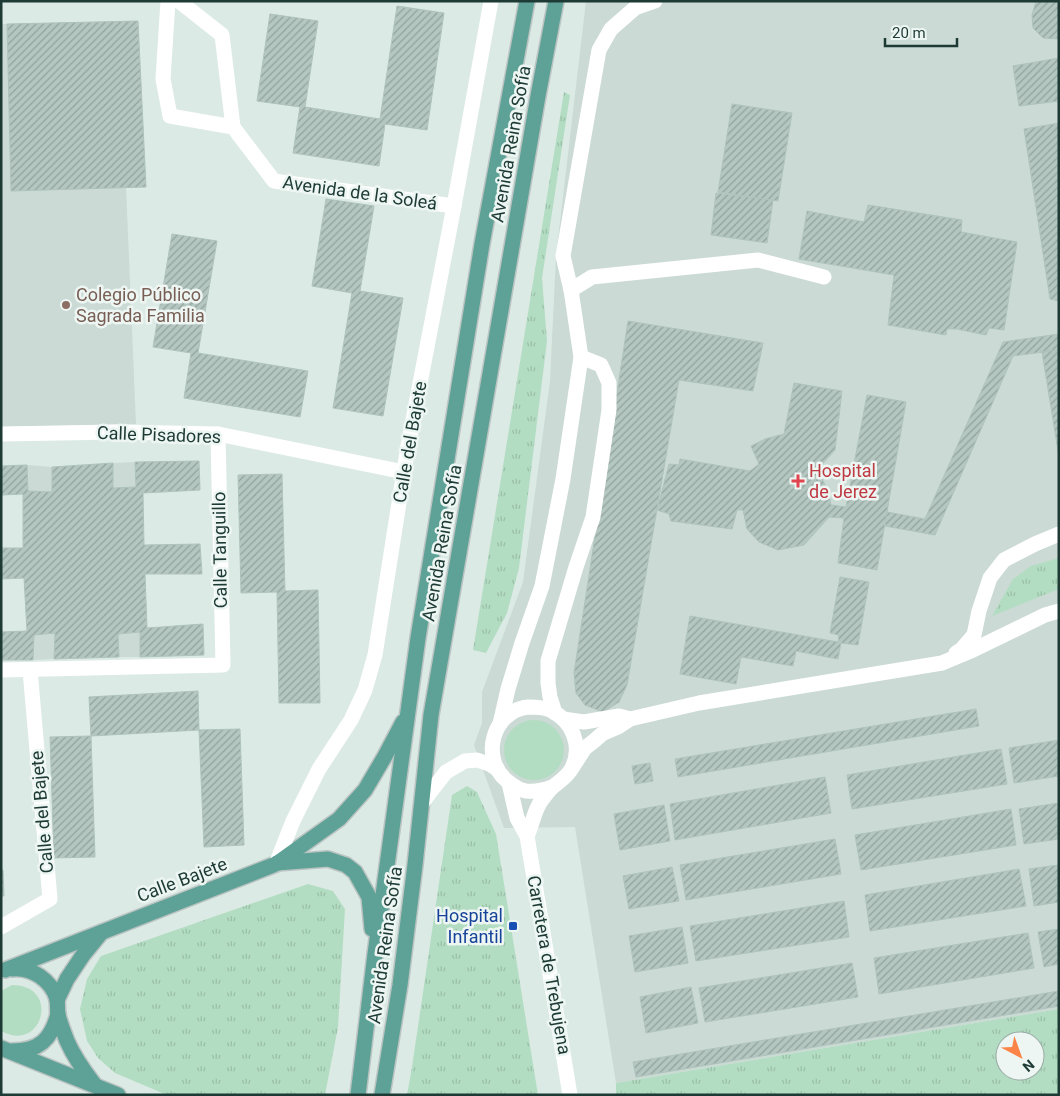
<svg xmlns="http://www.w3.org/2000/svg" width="1060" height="1096" font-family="Roboto,sans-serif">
	<defs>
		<pattern id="grass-tufts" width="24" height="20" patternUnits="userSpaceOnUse" patternTransform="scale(1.25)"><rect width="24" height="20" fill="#b3ddc2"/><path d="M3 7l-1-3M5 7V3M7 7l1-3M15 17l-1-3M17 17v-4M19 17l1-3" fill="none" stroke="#9abea7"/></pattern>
		<pattern id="building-hatch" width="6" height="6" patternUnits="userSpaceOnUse" patternTransform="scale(1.25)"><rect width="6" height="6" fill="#b5c7c1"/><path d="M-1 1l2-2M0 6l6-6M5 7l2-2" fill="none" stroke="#93a39e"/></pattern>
	</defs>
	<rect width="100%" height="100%" fill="#dceae5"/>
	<g fill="#cbdad4">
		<polygon points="586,1 1059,1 1059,1009 616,1083 575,827 504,828 474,745 482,723 482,692 523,582 550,381 556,256"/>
		<polygon points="138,21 146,187 126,187 136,424 1,427 1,24"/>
		<polygon points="135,462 136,487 113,488 113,463"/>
		<polygon points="27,465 52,467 52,492 28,491"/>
		<polygon points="140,632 140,657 119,657 118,634"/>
		<polygon points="55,633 54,659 33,660 34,635"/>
	</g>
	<g fill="url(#grass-tufts)" fill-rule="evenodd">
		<polygon points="564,92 570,95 542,278 547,341 519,568 507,613 486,653 473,650"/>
		<polygon points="1059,558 1059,589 992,616 1013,579 1031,566"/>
		<polygon points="467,786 477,792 496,834 538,1095 407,1095 412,1067 452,795"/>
		<polygon points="308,884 333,891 345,909 338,1027 325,1095 167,1095 115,1073 98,1058 87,1041 80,1009 87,979 101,956"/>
		<path d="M1059,1009v86h-443v-12zM1005,1041h30v30h-30z"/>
	</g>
	<g fill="#b3ddc2">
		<circle cx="534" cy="750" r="30"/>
		<path d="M12,985c49,0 31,69 -11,46v-40z"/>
	</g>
	<g fill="url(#building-hatch)" stroke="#afc3bd">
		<polygon points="1036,1 1059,1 1059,39 1043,38 1033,28 1032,15"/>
		<polygon points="397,6 444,13 427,130 385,124 379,166 293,153 300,107 257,101 270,14 318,21 305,107 380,119"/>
		<polygon points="138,21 146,187 11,191 7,24"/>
		<polygon points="1059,58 1059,101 1019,106 1013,66"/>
		<polygon points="732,104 792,113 778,201 718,192"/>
		<polygon points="1059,123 1059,301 1050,299 1024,129"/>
		<polygon points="716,193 773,200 767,243 711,235"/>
		<polygon points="326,199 374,206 360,291 403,298 383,416 333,408 352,293 312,286"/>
		<polygon points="868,205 962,220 961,232 1017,242 1004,330 989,328 986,335 957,329 947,329 946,335 888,325 894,275 799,259 807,211 864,222"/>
		<polygon points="172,234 217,241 198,353 308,371 300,417 184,398 191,353 153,347"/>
		<polygon points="628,321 763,343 753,391 679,380 627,685 619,702 603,712 585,705 576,693 574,673"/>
		<polygon points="1059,334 1059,350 1013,356 935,535 885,526 887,512 925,519 1003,342"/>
		<polygon points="1059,350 1059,457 1042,352"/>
		<polygon points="794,383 842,391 835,450 817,470 828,490 831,505 846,507 867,395 906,402 877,570 838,563 844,518 829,517 804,545 778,550 759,542 747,529 743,510 737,510 732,529 671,521 669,514 657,510 669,464 679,465 680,459 750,471 759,464 751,446 765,439 784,434"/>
		<polygon points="199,461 200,490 143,493 144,545 200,544 202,574 145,574 147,628 203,624 204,655 140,657 140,632 118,634 119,657 54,659 55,633 34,635 33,660 1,660 1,632 27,631 24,578 1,579 1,548 23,548 23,494 1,495 1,466 27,465 28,491 52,492 52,467 113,463 113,488 136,487 135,462"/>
		<polygon points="282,474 285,591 318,590 320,703 279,703 277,592 241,593 238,475"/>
		<polygon points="840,577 869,582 858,645 841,643 838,659 796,651 793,666 741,657 736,684 680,674 690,616 838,642 839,635 830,633"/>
		<polygon points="198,691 199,730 91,736 89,697"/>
		<polygon points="976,709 979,726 678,777 675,759"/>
		<polygon points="240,729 244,845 204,847 199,730"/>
		<polygon points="91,736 95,857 54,858 50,737"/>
		<polygon points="1059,740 1059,776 1014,783 1009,748"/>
		<polygon points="1001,749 1007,784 852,809 847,775"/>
		<polygon points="650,763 653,781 635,784 632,766"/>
		<polygon points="825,777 831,813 675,840 670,804"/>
		<polygon points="1059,803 1059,839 1024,844 1019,809"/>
		<polygon points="664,805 670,841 620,850 614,814"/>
		<polygon points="1011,809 1016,845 861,870 855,835"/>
		<polygon points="835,839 841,874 686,900 680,865"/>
		<polygon points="1059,865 1059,902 1034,906 1029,869"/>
		<polygon points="672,867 679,901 629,909 623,876"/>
		<polygon points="1019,869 1026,906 870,931 865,895"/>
		<polygon points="1,870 3,870 4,896 1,896"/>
		<polygon points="844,901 849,937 696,961 690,926"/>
		<polygon points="682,927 688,963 635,972 629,936"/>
		<polygon points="1059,929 1059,964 1044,967 1038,932"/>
		<polygon points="1028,933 1034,968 879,994 874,958"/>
		<polygon points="852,963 858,997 705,1022 699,988"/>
		<polygon points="691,987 698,1023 646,1033 640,997"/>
		<polygon points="1059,991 1059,1006 636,1077 633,1062"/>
	</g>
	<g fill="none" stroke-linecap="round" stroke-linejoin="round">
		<defs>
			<g id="major">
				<polyline points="277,863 328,859 346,865 355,872 369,897 372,929"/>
				<path d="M12,969c20,-2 39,11 45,30 1,5 0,11 1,16 2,8 6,18 9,26 7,16 17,30 27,43"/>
				<polyline points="5,970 276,864 339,819 365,790 385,756 403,722"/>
				<polyline points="57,1000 67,979 83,955 101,933"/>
				<polyline points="1,1048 118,1095"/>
				<path d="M12,1051c27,0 39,-11 46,-37"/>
				<polyline points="358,1095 375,954 418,638 482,244 527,1"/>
				<polyline points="382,1095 400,985 415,865 431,715 538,96 556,1"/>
			</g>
		</defs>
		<use href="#major" stroke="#bbc4c2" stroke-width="18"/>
		<g stroke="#fff" stroke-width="15">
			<polyline points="168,1 163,79 170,116 233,127 274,181 454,206"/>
			<polyline points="179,1 222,35 233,127"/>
			<polyline points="571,290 592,277 758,260 824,277"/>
			<polyline points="1,434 116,432 218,434 404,472"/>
			<polyline points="956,653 962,649 974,635 979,611 990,578 1004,560 1035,544 1059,534"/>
			<polyline points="1,670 223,665 218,434"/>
			<polyline points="555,713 550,697 548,683 548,661 576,567 593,517 609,410 609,383 601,365 581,357"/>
			<polyline points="563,719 584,722 619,716 630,719"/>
			<polyline points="500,724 508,689 522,643 542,586 563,479 581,357 571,290 563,256 599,50 611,29 635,8 655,1"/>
			<polyline points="572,768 585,748 594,741 602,734 618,727 630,719 699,703 942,663 973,650 1045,615 1059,611"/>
			<polyline points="509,783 517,818 527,836 570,1095"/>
			<polyline points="422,803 446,772 465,761 477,760 489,764 497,769"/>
			<path d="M527,836c6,-12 6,-23 14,-35 4,-5 8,-11 13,-15 6,-5 14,-10 18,-18 11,-22 0,-48 -22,-58 -7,-3 -15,-3 -22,-3 -35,4 -48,50 -22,73 6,5 13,10 20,11 9,1 18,-1 26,-4"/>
			<polyline points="276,864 293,821 319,769 351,720 365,690 375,655 408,446 454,206 491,1"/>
			<polyline points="1,927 50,899 30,670"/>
		</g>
		<use href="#major" stroke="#5ea297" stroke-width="15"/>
	</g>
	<circle fill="#8d6e63" stroke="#edf6f2" stroke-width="2" cx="66" cy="305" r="5"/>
	<path fill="#e0444e" stroke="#edf6f2" stroke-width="2" d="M795.5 473.5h5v5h5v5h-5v5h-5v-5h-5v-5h5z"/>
	<rect fill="#1a4fb4" stroke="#edf6f2" stroke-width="2" x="508" y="921" width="10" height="10" rx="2.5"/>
	<g text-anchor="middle" stroke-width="5" stroke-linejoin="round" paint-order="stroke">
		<g font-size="18" fill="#1d3a35" stroke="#edf6f2">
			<text transform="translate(511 144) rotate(-80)" y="6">Avenida Reina Sofía</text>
			<text transform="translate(360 193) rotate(8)" y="6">Avenida de la Soleá</text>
			<text transform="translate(159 435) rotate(2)" y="6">Calle Pisadores</text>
			<text transform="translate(410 442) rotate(-80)" y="6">Calle del Bajete</text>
			<text transform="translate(442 543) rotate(-80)" y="6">Avenida Reina Sofía</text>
			<text transform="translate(220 550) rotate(-91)" y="6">Calle Tanguillo</text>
			<text transform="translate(42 812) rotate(-95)" y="6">Calle del Bajete</text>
			<text transform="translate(182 880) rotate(-21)" y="6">Calle Bajete</text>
			<text transform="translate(385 945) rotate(-82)" y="6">Avenida Reina Sofía</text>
			<text transform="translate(549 965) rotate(80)" y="6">Carretera de Trebujena</text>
		</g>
		<g font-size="18" fill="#785e54" stroke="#edf6f2" text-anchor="start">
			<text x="76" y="301">Colegio Público<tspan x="76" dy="21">Sagrada Familia</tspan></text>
		</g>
		<g font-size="18" fill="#be3a42" stroke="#edf6f2" text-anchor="start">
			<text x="809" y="477">Hospital<tspan x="809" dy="21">de Jerez</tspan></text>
		</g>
		<g font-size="18" fill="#164399" stroke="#edf6f2" text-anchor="end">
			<text x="503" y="922">Hospital<tspan x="503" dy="21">Infantil</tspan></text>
		</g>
	</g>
	<rect width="1060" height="1096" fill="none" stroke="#1d3a35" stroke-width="5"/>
	<g transform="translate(1020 1056) rotate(139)"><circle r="24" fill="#edf6f2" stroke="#9aaba6"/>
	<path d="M0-4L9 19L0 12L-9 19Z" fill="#fb8549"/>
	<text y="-8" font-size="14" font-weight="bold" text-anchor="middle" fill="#1d3a35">N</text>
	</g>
	<path d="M885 38v8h72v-8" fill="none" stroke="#1d3a35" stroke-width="2.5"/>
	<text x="892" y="38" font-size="15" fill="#1d3a35" stroke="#edf6f2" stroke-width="4" paint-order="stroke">20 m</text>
</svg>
